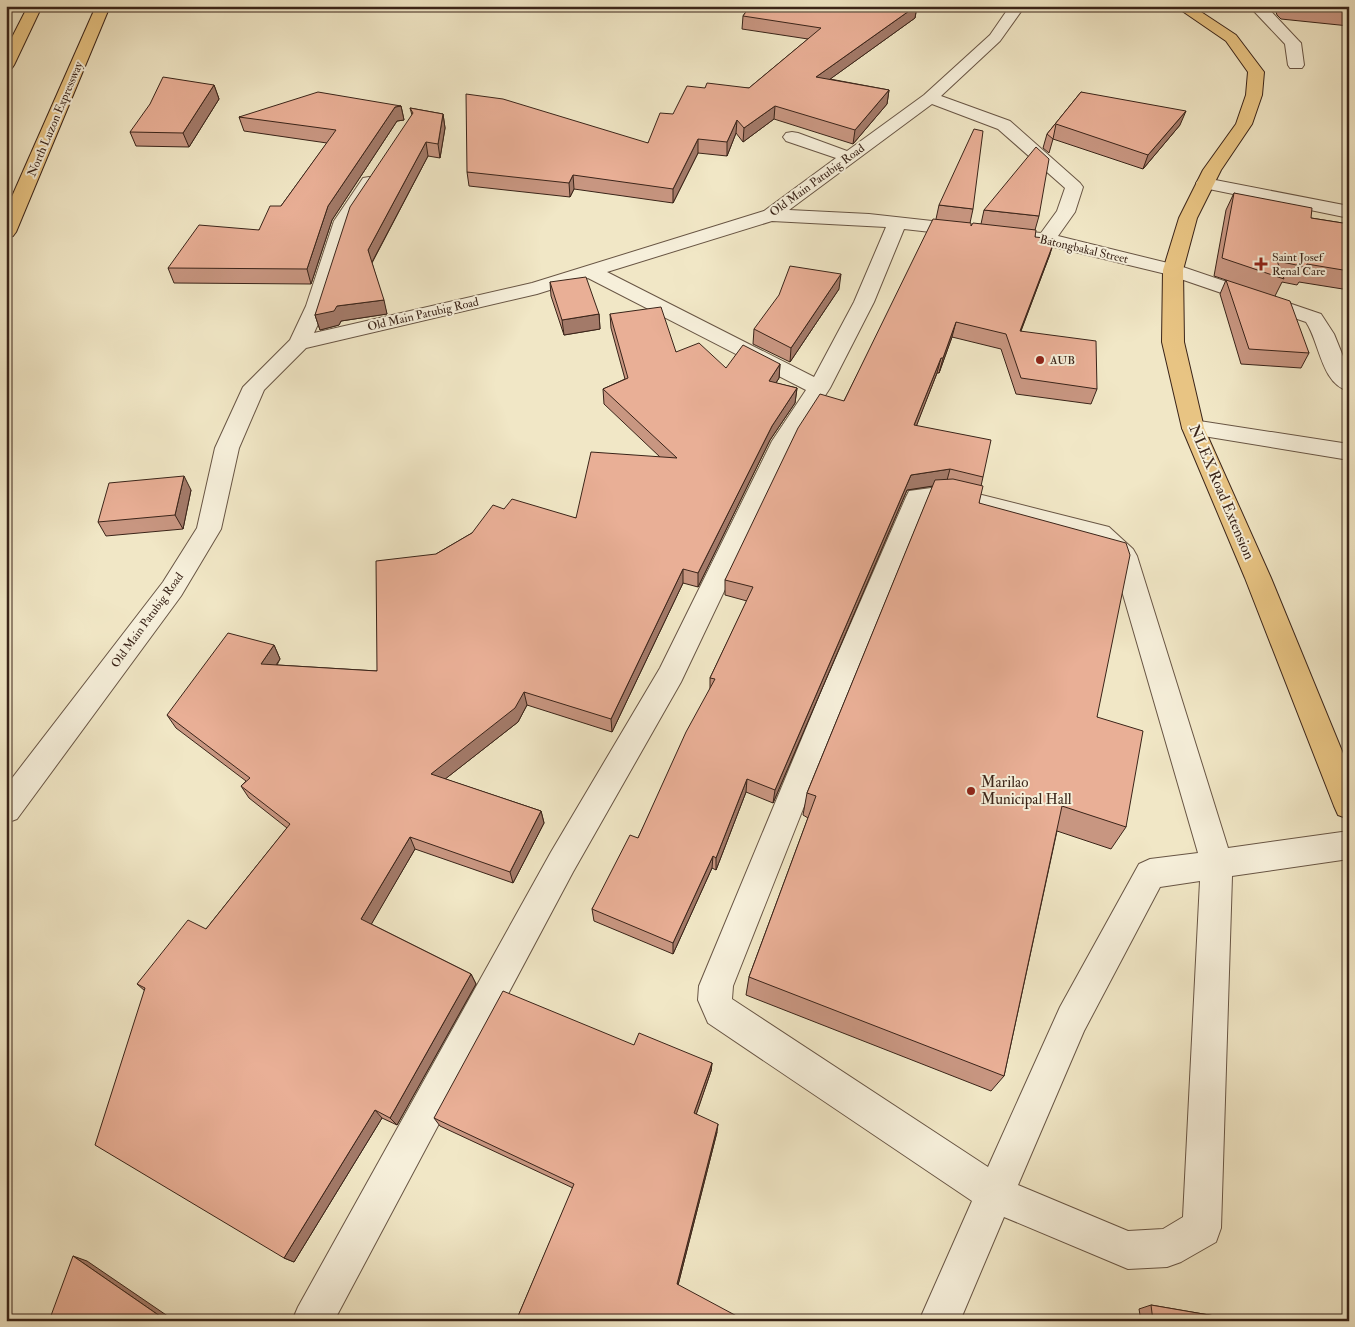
<svg xmlns="http://www.w3.org/2000/svg" width="1355" height="1327" font-family="'IM FELL Double Pica',serif">
	<rect width="100%" height="100%" fill="#f1e7c6"/>
	<filter id="stains"><feTurbulence type="fractalNoise" baseFrequency=".004" numOctaves="4"/><feColorMatrix values="0 0 0 0 .2 0 0 0 0 .09 0 0 0 0 .02 0 0 0 .5 -.17"/></filter>
	<radialGradient id="worn" r=".72"><stop offset=".6" stop-color="#630" stop-opacity="0"/><stop offset="1" stop-color="#630" stop-opacity=".3"/></radialGradient>
	<g fill="none" stroke-linecap="round" stroke-linejoin="round">
		<defs>
			<g id="minor">
				<path d="M1010,6h15l-25,35 -59,55 69,25 70,62 3,4 -8,25 -17,24 122,30 141,48 13,20 15,37v20c-28,-7 -29,-48 -43,-69l-140,-48 -120,-29 -142,-16 -30,73 -44,86 -35,54 -114,240 -108,190 -239,449h-42l6,-14 253,-455 109,-184 112,-227 34,-51 -218,-112 -51,16 -231,54 -42,42 -25,58 -18,81 -40,67 -164,223 -11,4v-37l157,-204 34,-54 18,-80 28,-61 47,-47 16,-34 28,-85 29,-43 6,-1 6,1 3,4 -26,39 -26,85 -12,27 218,-50 232,-72 72,-53 -50,-17 -3,-4 3,-4 6,-1 6,1 49,18 77,-56 66,-60zM932,104l66,25 67,59 -8,23 -16,22 -172,-19 -80,-4zM772,221l114,6 -32,75 -40,75 -207,-105z"/>
				<polygon points="1249,6 1266,6 1298,40 1301,43 1304,65 1302,68 1290,68 1288,65 1285,44"/>
				<polygon points="1205,178 1349,206 1349,218 1199,187 1196,183 1199,179"/>
				<polygon points="1193,420 1349,444 1349,460 1185,433 1182,428 1185,423"/>
				<path d="M946,486l163,41 24,22 4,7 91,292 121,-17v28l-117,17 -11,352 -5,14 -35,20 -14,5 -39,2 -124,-52 -44,104h-41l53,-120 -264,-178 -10,-23 1,-14 123,-296 84,-193 3,-6zM946,504l146,36 21,20 85,293 -48,6 -11,5 -79,143 -72,160 -256,-168 1,-13 117,-296 77,-185zM1200,881l-17,336 -20,12 -35,2 -110,-46 66,-154 76,-144z"/>
			</g>
			<polygon id="major" points="1175,6 1192,6 1236,35 1264,72 1262,95 1252,124 1221,170 1197,218 1183,270 1184,342 1204,428 1271,578 1349,768 1349,819 1338,815 1334,806 1245,578 1182,428 1162,342 1163,270 1179,218 1203,170 1236,124 1246,95 1248,72 1226,41"/>
			<g id="highway">
				<polygon points="28,6 42,6 14,65 12,68 6,70 6,49"/>
				<polygon points="96,6 110,6 16,232 13,236 6,238 6,210"/>
			</g>
		</defs>
		<use href="#minor" stroke="#685544" stroke-width="2"/>
		<use href="#major" stroke="#3a2419" stroke-width="2"/>
		<use href="#highway" stroke="#3a2419" stroke-width="2"/>
		<use href="#minor" fill="#f6efda" fill-rule="evenodd"/>
		<use href="#major" fill="#e8c483" fill-rule="evenodd"/>
		<use href="#highway" fill="#e8c483" fill-rule="evenodd"/>
	</g>
	<g fill="#c89681" stroke="#3a2419">
		<polygon points="750,6 917,6 915,18 830,79 889,90 887,104 853,144 774,119 743,142 736,133 727,156 698,153 673,203 574,189 570,197 469,186 467,172 648,143 673,114 705,88 749,88 808,39 742,29 743,16"/>
		<polygon points="1274,6 1349,6 1349,26 1281,19 1277,15"/>
		<polygon points="214,85 219,99 189,147 136,146 130,132"/>
		<polygon points="1081,92 1180,125 1143,169 1053,139 1049,153 1043,148 1047,134"/>
		<polygon points="401,106 404,120 397,121 332,220 311,284 174,283 168,268 259,230 281,206 327,143 244,131 239,117"/>
		<polygon points="410,108 443,114 445,128 440,158 428,156 372,263 387,314 341,321 339,325 320,330 315,315 412,115"/>
		<polygon points="1234,193 1311,218 1349,224 1349,290 1299,282 1297,285 1282,282 1275,296 1309,353 1301,368 1241,364 1220,294 1226,280 1214,276 1226,210"/>
		<polygon points="939,205 973,209 970,223 971,226 981,224 984,210 1039,216 1035,230 1035,237 1050,254 1021,331 1097,389 1091,404 1016,394 1001,349 952,337 939,373 937,373 916,426 983,477 981,486 979,503 1097,717 1126,827 1111,849 1057,831 1004,1076 991,1091 746,995 749,977 808,818 803,815 807,793 933,486 907,490 773,803 746,792 716,870 712,868 673,954 594,921 592,909 638,838 710,689 710,678 747,601 725,595 725,580 844,401 936,219"/>
		<polygon points="550,282 599,314 600,329 564,335 551,296"/>
		<polygon points="839,289 790,362 753,344 754,329"/>
		<polygon points="610,314 676,352 726,368 780,364 779,378 776,383 797,388 795,403 770,440 698,587 683,583 612,732 527,705 518,722 445,779 541,811 544,823 513,883 415,849 371,924 471,974 476,984 397,1125 382,1118 294,1262 284,1258 145,991 137,984 206,929 287,828 249,798 241,786 246,781 176,728 167,715 274,645 280,659 277,665 377,671 436,554 472,533 504,509 576,518 660,457 604,404 603,389 625,379 611,328"/>
		<polygon points="191,490 183,529 106,536 98,522"/>
		<polygon points="634,1045 712,1063 711,1071 696,1114 717,1132 678,1285 516,1321 573,1188 440,1126 434,1118"/>
		<polygon points="1151,1305 1244,1321 1141,1321 1139,1309"/>
	</g>
	<g fill="#a37a69" stroke="#3a2419">
		<polygon points="916,6 917,6 915,18 815,90 816,77"/>
		<polygon points="214,85 219,99 189,147 183,133"/>
		<polygon points="889,90 887,104 853,144 855,130"/>
		<polygon points="401,106 404,120 397,121 332,220 311,284 307,269 328,206 395,107"/>
		<polygon points="775,106 774,119 743,142 744,128"/>
		<polygon points="1186,111 1180,125 1143,169 1148,155"/>
		<polygon points="443,114 445,128 440,158 438,144"/>
		<polygon points="737,120 736,133 727,156 727,142"/>
		<polygon points="698,139 698,153 673,203 673,189"/>
		<polygon points="426,142 428,156 371,264 368,250"/>
		<polygon points="573,175 574,189 570,197 569,183"/>
		<polygon points="1055,239 1050,254 1015,346 1020,331"/>
		<polygon points="841,274 839,289 790,362 791,348"/>
		<polygon points="384,300 387,314 341,321 339,325 320,330 315,315 337,306"/>
		<polygon points="599,314 600,329 564,335 562,320"/>
		<polygon points="956,322 952,337 939,373 943,358"/>
		<polygon points="941,358 937,373 911,440 914,425"/>
		<polygon points="780,364 779,378 768,395 769,381"/>
		<polygon points="797,388 795,403 770,440 698,587 698,573 772,426"/>
		<polygon points="950,469 946,484 907,490 773,803 775,790 911,475"/>
		<polygon points="184,476 191,490 183,529 175,515"/>
		<polygon points="683,569 683,583 612,732 611,719"/>
		<polygon points="274,645 280,659 268,677 261,664"/>
		<polygon points="524,692 527,705 518,722 435,787 431,774"/>
		<polygon points="747,779 746,792 716,870 716,858"/>
		<polygon points="541,811 544,823 513,883 510,872"/>
		<polygon points="410,837 415,849 368,930 361,919"/>
		<polygon points="713,856 712,868 673,954 673,943"/>
		<polygon points="471,974 476,984 397,1125 390,1118"/>
		<polygon points="712,1063 711,1071 694,1121 694,1113"/>
		<polygon points="375,1110 382,1118 294,1262 284,1258"/>
		<polygon points="718,1124 717,1132 677,1289 677,1284"/>
		<polygon points="73,1256 87,1261 175,1321 167,1321"/>
	</g>
	<g fill="#e9af96" stroke="#3a2419">
		<polygon points="750,6 916,6 816,77 889,90 855,130 775,106 744,128 737,120 727,142 698,139 673,189 573,175 569,183 467,172 466,94 503,99 648,143 660,113 673,114 687,86 705,88 707,83 749,88 821,28 743,16"/>
		<polygon points="163,77 214,85 183,133 130,132 150,104"/>
		<polygon points="318,92 401,106 395,107 328,206 307,269 168,268 199,225 259,230 270,206 281,206 336,130 239,117"/>
		<polygon points="1081,92 1186,111 1148,155 1056,124 1053,139 1047,134"/>
		<polygon points="410,108 443,114 438,144 426,142 368,250 384,300 337,306 334,311 315,315 350,207 413,113"/>
		<polygon points="974,129 983,131 973,209 939,205"/>
		<polygon points="1036,147 1049,159 1039,216 984,210"/>
		<polygon points="1234,193 1312,208 1311,218 1349,224 1349,271 1307,264 1306,267 1277,261 1284,279 1222,258"/>
		<polygon points="933,219 971,223 971,226 973,223 1036,230 1035,237 1055,239 1020,331 1096,341 1097,389 1021,378 1006,334 956,322 943,358 941,358 914,425 991,440 983,477 950,469 911,475 775,790 747,779 716,858 713,856 673,943 592,909 630,835 638,838 686,732 715,679 710,678 753,587 725,580 798,428 820,394 844,401"/>
		<polygon points="790,266 841,274 791,348 754,329 779,295"/>
		<polygon points="586,277 599,314 562,320 550,282"/>
		<polygon points="1226,280 1290,301 1309,353 1249,349"/>
		<polygon points="661,307 676,352 699,343 726,368 743,345 780,364 769,381 797,388 772,426 698,573 683,569 611,719 524,692 515,708 431,774 541,811 510,872 410,837 361,919 471,974 390,1118 375,1110 284,1258 95,1145 145,988 137,984 188,920 206,929 290,824 241,786 250,778 167,715 228,633 274,645 261,664 377,671 376,561 436,554 472,533 493,505 504,509 512,499 576,518 591,452 677,458 603,389 628,378 610,314"/>
		<polygon points="184,476 175,515 98,522 109,483"/>
		<polygon points="953,479 983,486 979,503 1126,543 1130,555 1097,717 1143,731 1126,827 1062,806 1004,1076 749,977 816,796 807,793 935,480"/>
		<polygon points="503,991 634,1045 639,1033 712,1063 694,1113 718,1124 677,1284 746,1321 516,1321 574,1184 434,1118"/>
		<polygon points="73,1256 167,1321 49,1321"/>
		<polygon points="1151,1305 1244,1321 1153,1321"/>
	</g>
	<g fill="#8f2418" stroke="#f6efda" stroke-width="2">
		<path d="M1258.5 256.5h5v5h5v5h-5v5h-5v-5h-5v-5h5z"/>
		<circle cx="1040" cy="360" r="5"/>
		<circle cx="971" cy="791" r="5"/>
	</g>
	<g text-anchor="middle" stroke-width="4" stroke-linejoin="round" paint-order="stroke">
		<g font-size="12" fill="#3a2419" stroke="#f6efda">
			<text transform="translate(55 119) rotate(-67)" y="4">North Luzon Expressway</text>
			<text transform="translate(817 180) rotate(-36)" y="4">Old Main Patubig Road</text>
			<text transform="translate(1084 249) rotate(13)" y="4">Batongbakal Street</text>
			<text transform="translate(423 314) rotate(-13)" y="4">Old Main Patubig Road</text>
			<text transform="translate(147 620) rotate(-54)" y="4">Old Main Patubig Road</text>
		</g>
		<g font-size="12" fill="#3a2419" stroke="#f6efda" text-anchor="start">
			<text x="1272" y="261">Saint Josef<tspan x="1272" dy="14">Renal Care</tspan></text>
			<text x="1050" y="364">AUB</text>
		</g>
		<g font-size="15" fill="#3a2419" stroke="#f6efda">
			<text transform="translate(1222 492) rotate(67)" y="5">NLEX Road Extension</text>
		</g>
		<g font-size="15" fill="#3a2419" stroke="#f6efda" text-anchor="start">
			<text x="981" y="787">Marilao<tspan x="981" dy="17">Municipal Hall</tspan></text>
		</g>
	</g>
	<rect width="1355" height="1327" fill="none" stroke="#f1e7c6" stroke-width="25"/>
	<rect x="8" y="8" width="1340" height="1312" fill="none" stroke="#3a2419" stroke-width="2.5"/>
	<rect x="12" y="12" width="1330" height="1302" fill="none" stroke="#3a2419"/>
	<rect width="100%" height="100%" filter="url(#stains)"/>
	<rect width="100%" height="100%" fill="url(#worn)"/>
</svg>
